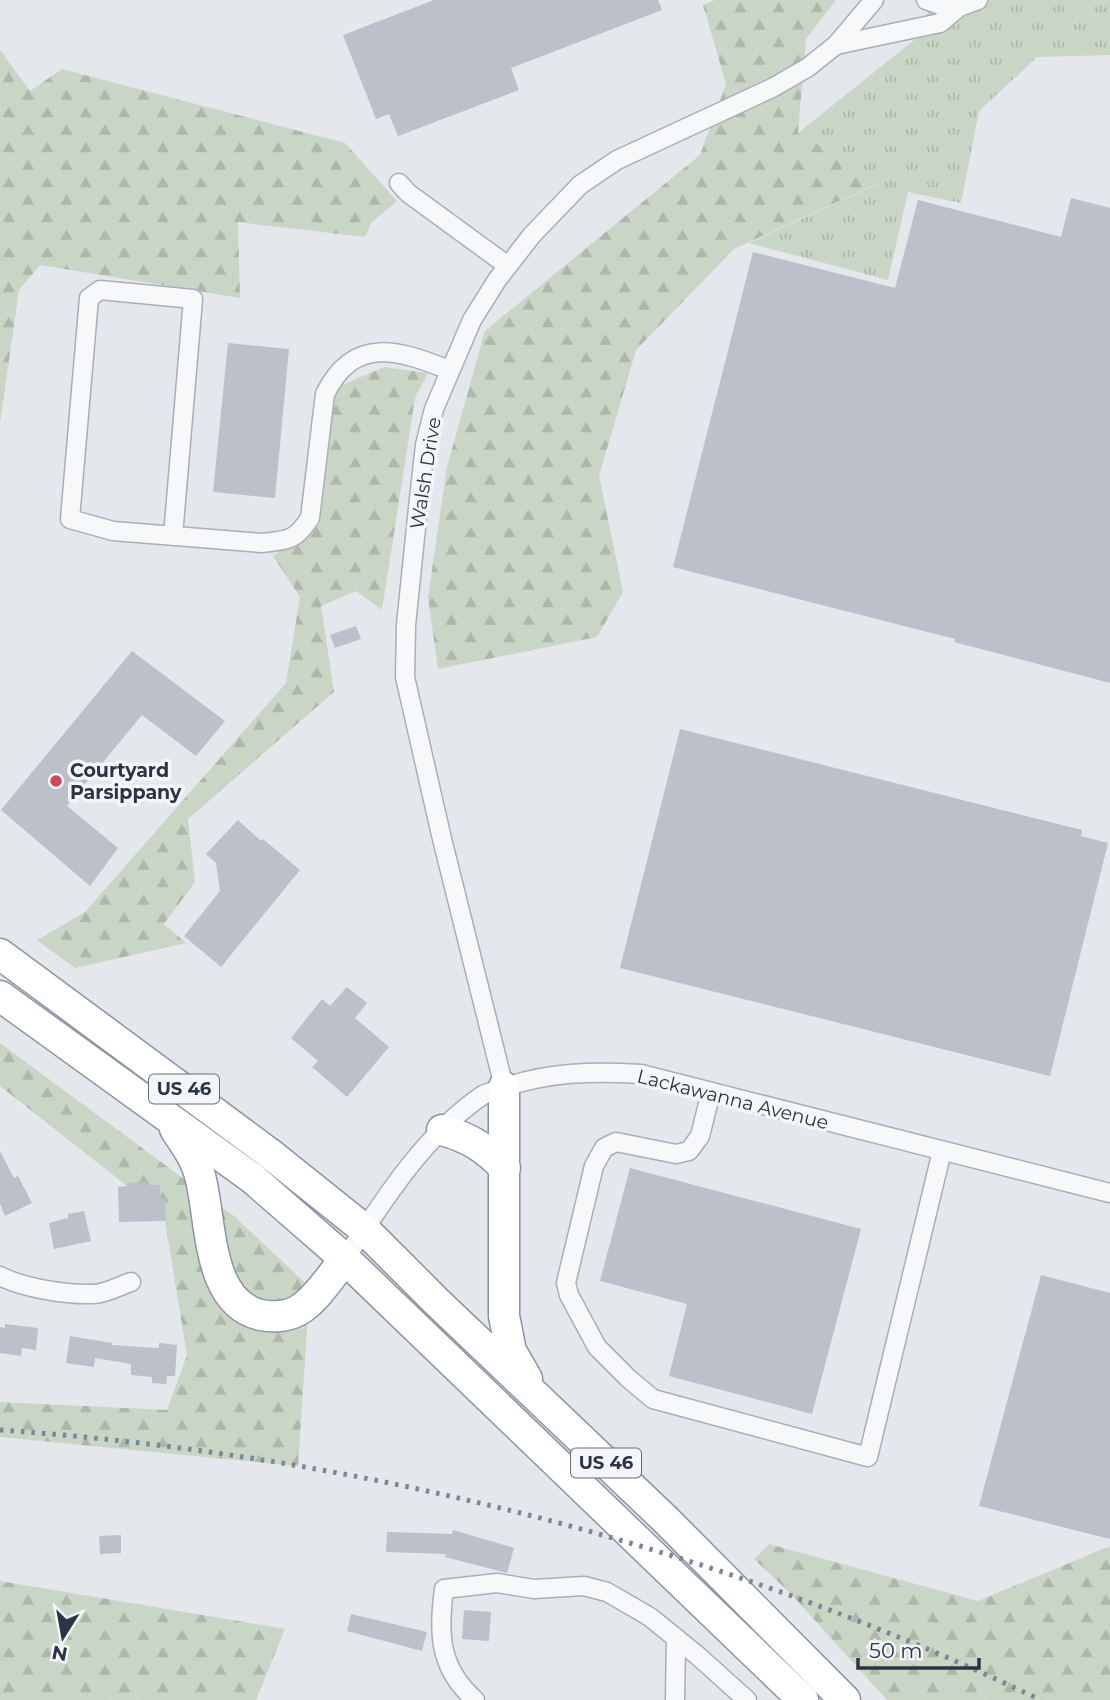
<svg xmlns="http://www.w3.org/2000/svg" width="1110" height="1700" font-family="Montserrat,sans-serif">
	<defs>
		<pattern id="grass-tufts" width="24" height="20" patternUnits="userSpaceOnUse" patternTransform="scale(1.75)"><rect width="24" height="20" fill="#c9d6c5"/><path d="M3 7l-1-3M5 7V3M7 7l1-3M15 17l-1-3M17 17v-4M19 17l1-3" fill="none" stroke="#adb8ab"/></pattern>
		<pattern id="forest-firs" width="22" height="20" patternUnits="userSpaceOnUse" patternTransform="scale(1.75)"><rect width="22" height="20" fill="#c9d6c5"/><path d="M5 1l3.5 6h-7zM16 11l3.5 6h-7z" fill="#adb8ab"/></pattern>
	</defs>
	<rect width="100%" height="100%" fill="#e4e7ec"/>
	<polygon fill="url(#grass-tufts)" points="934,0 1110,0 1110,55 1037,57 979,111 961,203 908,192 888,280 749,243 880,183 798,133 913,41"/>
	<g fill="url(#forest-firs)">
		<polygon points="715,0 836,0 806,39 798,133 881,182 734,249 636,350 599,476 623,592 597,637 438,669 428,597 447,467 485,331 700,155 726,84 703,5"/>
		<polygon points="0,50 30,91 62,69 345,143 397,201 371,223 365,237 238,222 240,298 40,265 19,290 0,423"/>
		<polygon points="384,367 428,373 415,398 382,610 356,591 321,606 334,692 188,819 195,882 164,924 186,943 75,968 37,940 85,912 286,683 300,597 273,556 320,524 335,388"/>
		<polygon points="0,1043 234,1216 317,1294 309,1299 298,1466 0,1437 0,1402 167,1410 187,1355 164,1215 0,1086"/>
		<polygon points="769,1544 978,1601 1110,1546 1110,1700 887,1700 791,1594 754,1559"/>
		<polygon points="0,1581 285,1629 256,1700 0,1700"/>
	</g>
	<g fill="#bbc0ca">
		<polygon points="434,0 658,0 662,10 511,68 519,90 398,136 389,114 376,119 343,35"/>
		<polygon points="1071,198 1110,208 1110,683 954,642 955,639 673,567 753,252 895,288 918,200 1061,237"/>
		<polygon points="228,343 289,349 275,498 213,492"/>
		<polygon points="356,626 361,639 335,648 330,635"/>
		<polygon points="132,651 225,721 196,756 142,715 67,806 118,848 90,886 1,810"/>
		<polygon points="680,729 1082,830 1081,836 1108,843 1050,1076 620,968"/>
		<polygon points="238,820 261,841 263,839 300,870 221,967 184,936 220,891 216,863 206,854"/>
		<polygon points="347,987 367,1003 355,1018 389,1047 347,1097 312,1067 318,1061 291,1038 322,999 330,1006"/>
		<polygon points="0,1151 14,1178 18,1176 32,1203 5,1216 0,1204"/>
		<polygon points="630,1168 861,1229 812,1414 669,1376 687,1304 600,1281"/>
		<polygon points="147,1182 147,1185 160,1185 161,1199 165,1199 166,1221 119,1222 118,1187 127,1186 127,1183"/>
		<polygon points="84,1211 91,1241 54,1249 49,1223 68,1218 68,1214"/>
		<polygon points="1041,1275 1110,1293 1110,1539 979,1506"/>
		<polygon points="5,1324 38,1328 36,1350 22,1348 21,1356 0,1353 0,1327 5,1328"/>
		<polygon points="70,1336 112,1343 112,1345 159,1348 159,1343 177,1345 175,1376 167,1376 166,1384 152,1383 152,1377 131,1375 131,1364 95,1358 94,1367 66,1363"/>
		<polygon points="453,1530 514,1548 507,1573 445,1557 446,1554 386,1552 387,1532 452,1534"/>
		<polygon points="121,1535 121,1553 100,1554 99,1536"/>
		<polygon points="464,1610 491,1612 489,1641 462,1639"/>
		<polygon points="351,1614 427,1632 422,1651 347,1631"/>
	</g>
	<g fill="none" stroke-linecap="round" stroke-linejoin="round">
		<defs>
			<g id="minor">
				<polyline points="926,0 946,7 959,7"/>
				<polyline points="836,45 940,23 959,7 978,0"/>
				<polyline points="399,183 408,193 508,266"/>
				<path d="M173,536l20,-237 -93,-9 -11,8 -19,221 43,12 149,12c26,-3 33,-2 48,-25l15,-124c29,-59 74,-44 124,-24"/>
				<polyline points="504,1087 442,839 405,677 406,625 418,508 425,445 434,409 472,320 497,280 532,235 580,185 617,160 772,88 807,68 836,45 874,0"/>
				<polyline points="711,1092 700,1136 689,1151 676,1154 616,1142 604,1148 594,1166 566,1283 569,1295 597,1347 629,1379 653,1399 868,1457 942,1151"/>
				<path d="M345,1259c37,-57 80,-125 138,-164 6,-3 14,-5 20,-7 44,-16 91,-17 138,-14l469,119"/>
				<path d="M0,1276c23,12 67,19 93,18 12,0 26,-8 38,-12"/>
				<path d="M475,1700c-36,-32 -37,-66 -31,-111l53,-6 37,6 50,-3 23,6 43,25 48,39 49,44"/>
				<polyline points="675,1700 676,1638"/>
			</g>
			<g id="trunk">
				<polyline points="0,954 269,1153 364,1229 437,1302 665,1519 845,1700"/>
				<polyline points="0,996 252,1178 345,1259 803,1700"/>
				<polyline points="504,1087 504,1316 511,1351 527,1379"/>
				<path d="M175,1129c10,15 21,30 25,47 12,44 6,127 61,139 14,3 30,1 41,-7 17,-12 30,-34 43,-49"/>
				<path d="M442,1130c28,8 42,17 63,38"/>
			</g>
		</defs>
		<use href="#minor" stroke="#a9aeb7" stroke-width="21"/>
		<use href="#trunk" stroke="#8b94a3" stroke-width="33"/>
		<use href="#minor" stroke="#f7f8fa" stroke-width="18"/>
		<use href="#trunk" stroke="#fff" stroke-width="30"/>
		<path stroke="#7d8696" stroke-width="5" stroke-dasharray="3.5 7" stroke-linecap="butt" d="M0,1430c360,25 715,115 1041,270"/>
	</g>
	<circle fill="#d1495b" stroke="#f4f6f9" stroke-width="2.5" cx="56" cy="781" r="7"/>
	<g text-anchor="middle" stroke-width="7" stroke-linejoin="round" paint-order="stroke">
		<g fill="#f4f6f9" stroke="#676e7b" stroke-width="2">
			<rect x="149" y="1074.5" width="70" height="29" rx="5"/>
			<rect x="571" y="1448.5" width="70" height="29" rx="5"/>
		</g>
		<g font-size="18" font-weight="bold" fill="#2b3445">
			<text x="184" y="1095">US 46</text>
			<text x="606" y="1469">US 46</text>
		</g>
		<g font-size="19" fill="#2b3445" stroke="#f4f6f9">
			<text transform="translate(425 473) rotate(-81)" y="7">Walsh Drive</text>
			<text transform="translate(733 1099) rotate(14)" y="7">Lackawanna Avenue</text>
		</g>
		<g font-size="19" font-weight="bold" fill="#2b3445" stroke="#f4f6f9" text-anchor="start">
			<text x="70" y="777">Courtyard<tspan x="70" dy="22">Parsippany</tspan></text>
		</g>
	</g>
	<g transform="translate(63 1637) rotate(191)" stroke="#f4f6f9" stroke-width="5" paint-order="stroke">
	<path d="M0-5L12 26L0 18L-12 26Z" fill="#2b3445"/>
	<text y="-10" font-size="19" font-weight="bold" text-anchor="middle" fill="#2b3445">N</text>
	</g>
	<path d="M858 1658v10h121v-10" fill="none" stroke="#2b3445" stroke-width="3.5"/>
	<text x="869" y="1658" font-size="21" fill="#2b3445" stroke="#f4f6f9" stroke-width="5" paint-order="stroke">50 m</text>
</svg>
